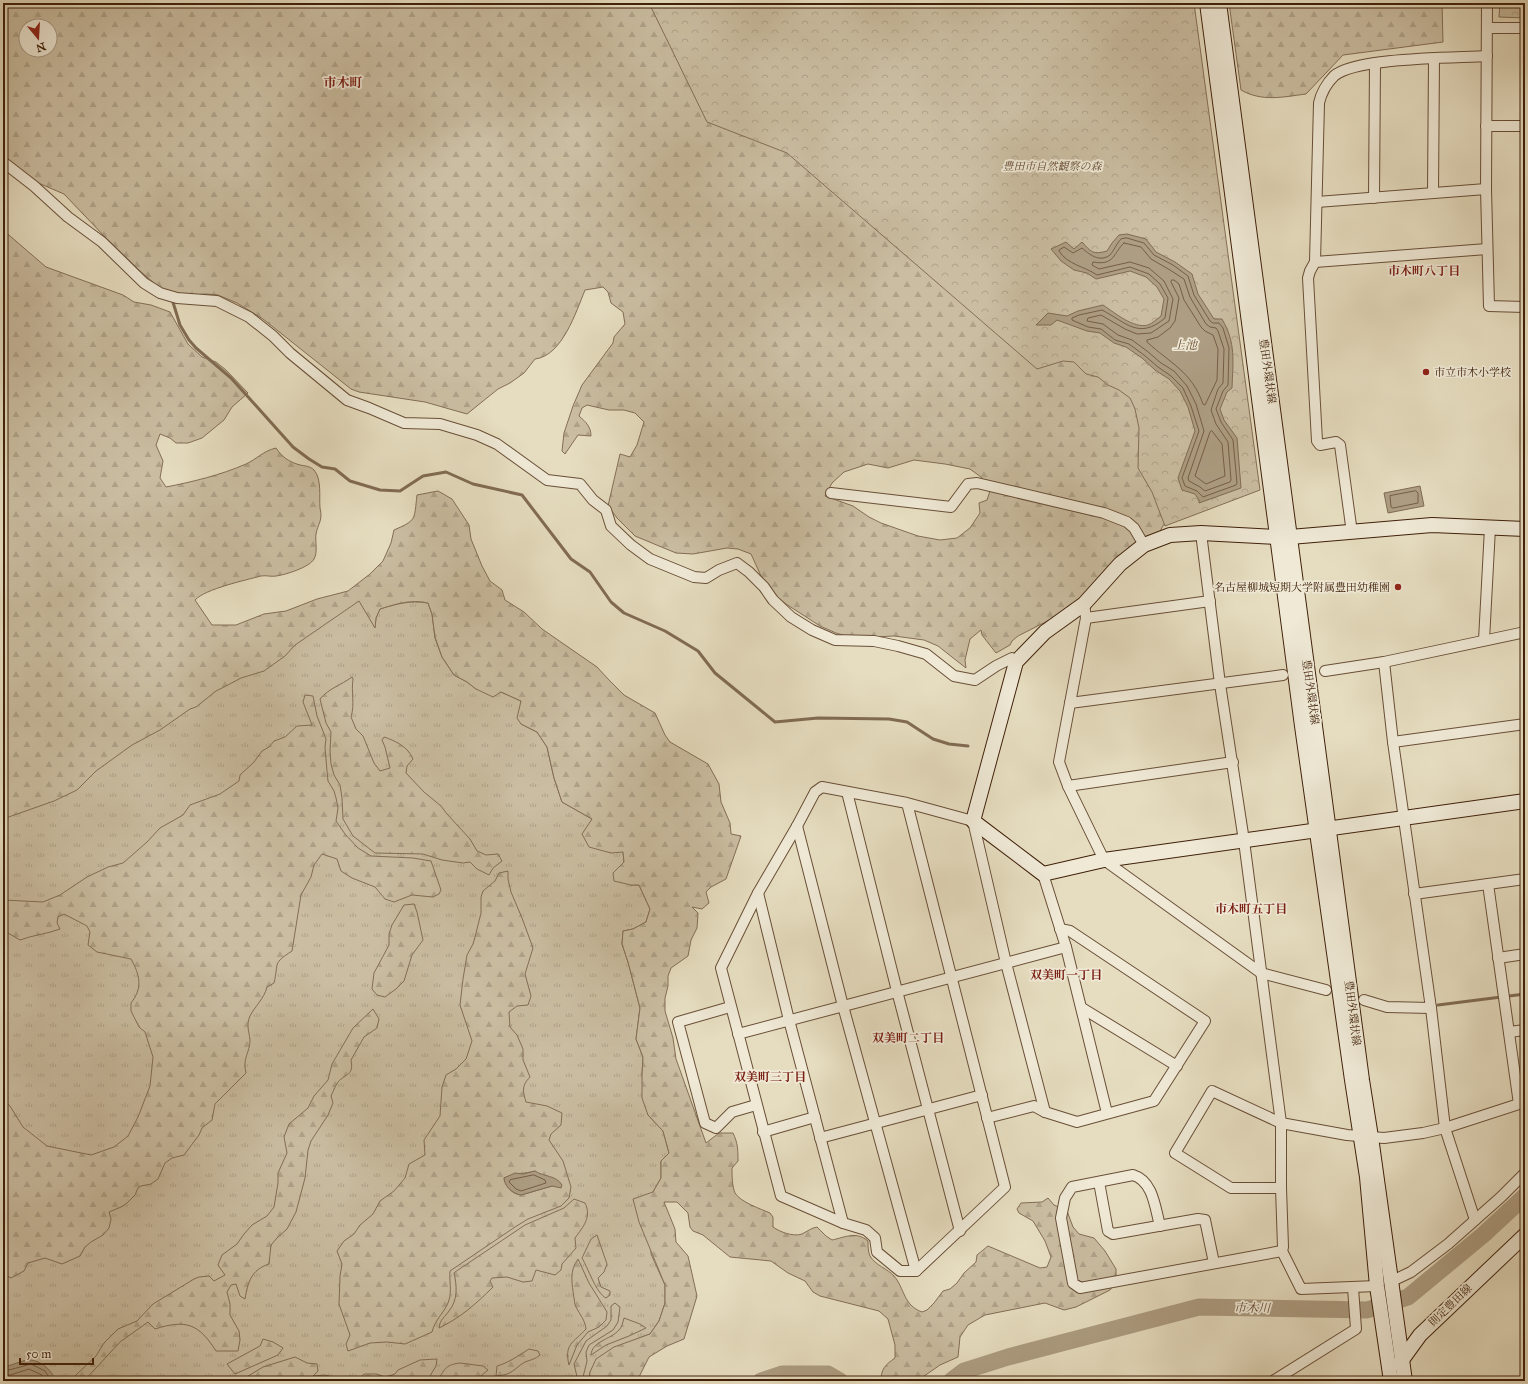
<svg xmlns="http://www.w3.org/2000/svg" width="1528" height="1384" font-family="'IM FELL Great Primer','Noto Serif JP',serif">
	<defs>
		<pattern id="grass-tufts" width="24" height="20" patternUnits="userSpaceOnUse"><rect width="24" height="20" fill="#cabda1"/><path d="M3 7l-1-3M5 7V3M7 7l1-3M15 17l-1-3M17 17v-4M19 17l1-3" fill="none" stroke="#afa289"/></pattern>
		<pattern id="forest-firs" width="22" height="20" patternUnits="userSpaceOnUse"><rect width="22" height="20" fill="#cabda1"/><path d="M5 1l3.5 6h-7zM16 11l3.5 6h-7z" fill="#afa289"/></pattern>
		<pattern id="park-crowns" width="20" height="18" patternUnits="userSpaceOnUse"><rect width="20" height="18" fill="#cabda1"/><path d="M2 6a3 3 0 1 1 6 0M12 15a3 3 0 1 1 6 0" fill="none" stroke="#afa289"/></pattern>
	</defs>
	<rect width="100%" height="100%" fill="#e6ddc0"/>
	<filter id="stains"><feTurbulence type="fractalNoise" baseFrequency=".005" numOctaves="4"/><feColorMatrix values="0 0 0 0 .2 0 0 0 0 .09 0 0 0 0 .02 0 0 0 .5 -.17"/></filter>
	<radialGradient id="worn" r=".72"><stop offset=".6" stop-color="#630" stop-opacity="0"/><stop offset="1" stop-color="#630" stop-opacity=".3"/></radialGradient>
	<path fill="url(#grass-tufts)" stroke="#846e55" d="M359,600l16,27 1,-9 4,-9c15,-5 31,-9 48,-6l4,11 3,24 7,19 12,18 13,7 9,7 25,3 20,9v23l16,8 10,15 7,31 8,24 30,17 31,33 1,10 -11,11 18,12h8l11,24 -4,13 -13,7 -10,2 -1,13 6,18 12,46 -4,31 7,18 -1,18 6,40 15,16 6,22 -8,8v17l-8,14 -2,62 14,31v18l-6,18 -9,13 -13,5 -47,33 -1,9h-586v-619z"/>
	<g fill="url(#forest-firs)" stroke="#846e55" fill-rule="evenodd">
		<path d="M3,3h1182l3,76 23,104v39l20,89 -7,5 -9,-4 -10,-13 -8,-25 -7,-9 -28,-16 -10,-12 -31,-8 -18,8 -16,-4 -22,-16 2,-19 32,-25 2,-5 -8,-19 -8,-2 -7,8 -9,-4 -12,-10 -13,-8 -12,-14 -16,-29 -13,-6 -35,-4 -29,-10c-13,-23 -22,-21 -45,-30l2,13 9,26 -12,2v9c11,8 30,19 37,29l-5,17 5,18 8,5h7l10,16 9,4 11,10 22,26 18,18 23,4 7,8 10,15 14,11 28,13 34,-10 17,8 11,16 2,11 -8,9 -8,5 -17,-5 -24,-16 -42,11 -12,-3 -13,8 -22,-2 23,17 27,-6 23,7 19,14 27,8 38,38 12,28v27l-7,21 8,10 5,9 -4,6 -9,2 8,10 -21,17 -5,9 -14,5 -7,-11 -7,-7 -18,-7 -130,-33 -2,-3 -11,-8 -25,-5 -31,-4 -26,8 -20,-4 -24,8 -12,11 -7,13 28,10 16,11 12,6 37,13 22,4 17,-2 13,-10 10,-15 -1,-10 8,-3 3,-9 100,24c18,1 45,7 49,28l-22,15 -36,44 -12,8 -51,26 -6,5 -2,4 -14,8 -14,-18 -1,-5 -11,9 -5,21 1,8 -28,-22 -14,-6 -30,-4 -41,2 -17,-5 -16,-7 -34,-22 -20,-17 -15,-33 -13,-5 -11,-1 -34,6 -17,-1 -41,-17 -18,-18 -9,-12 12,-52 10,3 7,-12 7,-23 -9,-9 -11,-3h-15l-22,-5 -5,3 -3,8c7,6 12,11 12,20l-13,-1 -13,19 -3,-3 2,-18 9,-27 9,-21 31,-42 1,-6 11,-13 -2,-12 -12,-9 -3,-11 -5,-5 -18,3c-9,22 -23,66 -50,69l-11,14 -14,10 -12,6 -31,25 -42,-12 -66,-10 -8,-3 -88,-70 -26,-16 -19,-8 -12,-1 -15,1 -15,-1 -15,-5 -21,-18 -35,-34 -41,-43 -28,-12 -33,-22zM26,26h24v24h-24z"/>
		<path d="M1229,3h213l1,39 -100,13 -37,39c-23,3 -44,8 -65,-4z"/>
		<path d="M3,230l43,37 77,28 11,7 17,3 19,7 18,32 14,13 14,5 10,8 22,23 -16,14 -8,13 -22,18 -14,5h-12l-6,-5 -10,-4 -4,11 7,16 -3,17 6,9c26,-5 55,-12 80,-23 11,-5 17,-13 30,-16 6,9 13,14 24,17 5,1 10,1 14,5 8,9 5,27 6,38 3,13 -2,15 -4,26 -1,8 2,18 -2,25 -4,8 -29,16 -38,17 -5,1 -10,-1 -15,0 -15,4 -56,13 -66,24l17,25h24l28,-11 22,-3 31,-12 31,-8 22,-17 13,-13 8,-18 3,-13c23,-10 20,-10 23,-35l21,-4 14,8 17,26 2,14 11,27 8,15 12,9 3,10 19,12 18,17 55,38 13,14 14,14 31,18 10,22 5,7 38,22 11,20 2,18 9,21 1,11 10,2 -15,43 -15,8 -5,5 3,11 -7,6 -10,-2 6,6 -1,15 -6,12 -3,16 -17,12 -3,8v10l-3,12v13l8,27 3,21 30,84 13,-10h14c5,10 5,18 5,28l-6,7c0,7 0,18 3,25 5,9 26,16 35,20l3,4v10c7,5 20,10 29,7 6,-3 9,-6 15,-7l9,9 6,4c14,-3 24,-9 36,1 0,5 0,11 2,15 5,9 18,13 24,20 11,13 9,29 28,36l5,-2 7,-7 9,-12 7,-2 7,-6 7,-10 12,-11 1,-7 11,-9 52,22 7,-1 4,-10 -6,-16 -12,-20 -14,-8 -2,-4 4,-6 21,-1 6,-4 6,7 13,6 6,16 6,7 15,4 11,13 11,18v13l-6,8 -34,17 -12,3 -19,-7 -60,12 -17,10 -8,12 -2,20 -18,8 -23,16h-36c0,-12 4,-16 14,-23v-13l-7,-26 -9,-8 -59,-15 -7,-4 -8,-11 -17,-8 -17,-12 -41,-4 -27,-22 -10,-4 -3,-4 -2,-14 -11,-11h-13l11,27 1,13 12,14 9,40 -13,43 -17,7 -18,11 -12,24h-48l1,-9 6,-13 18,-12 36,-13 9,-13 6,-18v-18l-26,-63 -6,-23 20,-7 8,-14v-17l8,-8 -6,-22 -15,-16 -6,-17v-23l1,-18 -7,-18 4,-31 -12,-46 -6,-18 1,-13 10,-2 13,-7 4,-13 -11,-24h-8l-17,-4 -1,-8 11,-11 -1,-10 -12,1 -22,-6 -7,-13 10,-15 -30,-17 -8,-24 -7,-31 -10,-15 -16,-8 -4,-6 4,-17 -20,-9 -8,5 -17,-8 -9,-7 -13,-7 -12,-18 -7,-20 -3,-23 -4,-11c-17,-4 -32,1 -48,6l-4,9 -1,10 -16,-27 -64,44 -10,11 -21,15 -23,7 -15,8 -10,5 -20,16 -6,2 -30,21 -28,15 -36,26 -19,19 -23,11 -51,18z"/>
		<path d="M352,677l1,2c-2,13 2,25 -2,38l5,12 7,7 11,27 6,8 10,-3 -5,-21 -3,-7 2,-3c12,4 24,10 29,22l-6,7 -1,7 18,19 17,14 6,8 23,25 7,12 9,4 12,-1 4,7 -9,7 -4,7 -12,-6 -7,-7 -7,1 -21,-3 -19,-6 -48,-1 -22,-17 -10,-17 -1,-21 -2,-13 -6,-10 -3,-11 -1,-14 1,-18 -5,-9 -6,-24c8,-10 21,-14 32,-22z"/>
		<path d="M305,695l8,1 4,20 9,23 -1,8 2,24 1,10 6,10 2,7 2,10 -2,13 9,13 13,14 13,8 42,2 18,3 10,29 -2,4 -6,3 -21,-2 -18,7 -9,-3 -10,-12 -23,-9 -11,-7 -4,-12 -15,-5 -8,11 -3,12 -10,18 -9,56c-20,13 -13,11 -18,32l-7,4c-3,12 -12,19 -17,29 -4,9 -1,15 0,24 0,13 -8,18 -4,33l-31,31 -3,16 -10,8 -3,7 -15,20 -12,3 -7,5 -7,16 -7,5 -10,2 -3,2 -3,7 -8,8 -6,4 -12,5 2,7 -2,9 -6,7 -12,7 -6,5 -5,9 -18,8 -17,-6 -17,5 -4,8 -13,7 -6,-3 -2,-12v-83l2,-3 -2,-15v-63l7,7 13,21 24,19 44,9 23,-8 14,-11 10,-19 12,-31 3,-29 -8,-25 -6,-5 -8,-16v-8c12,-15 9,-28 0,-44l-34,-7 -9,-7 2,-13 -3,-6 -23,-12 -6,3 -1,6 3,6c-13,5 -27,6 -40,11l-12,-7 -5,2v-35l40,2 17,-7 27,-18 21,-10 15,-4 24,-21 13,-14 23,-13 7,-10 30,-11 19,-13 1,-6 14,-13 8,-11 7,-4 5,-6 11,-4 12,-11 15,-1 -9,-23z"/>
		<path d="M508,871v8l3,13 11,26 11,30 -8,26 6,22 -3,9 -11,1 -8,6 1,15 7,8 6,14v11l7,17c-9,9 -7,15 -4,25l21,4 15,7 -1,12 -10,9 -2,6 14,21 8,26 -2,11 -8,8 -33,13 -13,8 -65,44c-1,9 2,20 -1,29 -3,11 -14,19 -17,32l-27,12 -18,-2 -17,1 -22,8 -2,-7 4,-9 -11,-31 1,-28 2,-12 -5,-13 7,-10 10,-7 6,-9 13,-11 7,-13 14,-10 11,-13 4,-14 16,-9 -1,-15 16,-24 2,-29 4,-12 10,-6 10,-10 6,-18 -12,-36 3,-26 4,-24 6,-11 2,-7 6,-24v-16l2,-6 12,-10 4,-8zM535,1171l17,15 -31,9c-9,-1 -15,-8 -17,-17 10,-5 21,-4 31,-7z"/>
		<polygon points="414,904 417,912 423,940 412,955 404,981 396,989 385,997 377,995 372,989 374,973 389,945 389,934 392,925 404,905"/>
		<path d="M373,1009l6,10 -2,9 -13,9 -13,23c3,16 -5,13 -13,22 -3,4 -5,10 -7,14l2,7 -5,12 -17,26 -3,9 -3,28 -9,34 -9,17 -10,9 -6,7 -2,19c-18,6 -21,18 -24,35l-5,-3 -4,-12 -5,1 -4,7 3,12v11l9,16 1,9 -2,11h-22c-17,-27 -30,-32 -61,-22l-7,-7 -28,20 -36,39h-11l2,-5 21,-20 8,-13 14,-14 19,-8 16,-17 41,-25 5,-2 10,-1 5,5 11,-6 -7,-10 4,-10 15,-11 7,-10 8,-9 15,-9 7,-9 4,-24v-10l9,-20 -3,-16 5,-13 19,-16 6,-12 14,-16 4,-16 21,-36z"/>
		<path d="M574,1199l11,4c7,14 -2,24 -10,35l1,10 -14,16 -1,6 -6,5 -19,-5 -4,11 -9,1 -16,-5 -15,1 -2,3 3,6c-17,17 -33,31 -54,41 1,-9 6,-11 10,-17 9,-11 8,-25 5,-38l1,-1 70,-47 39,-17z"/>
		<path d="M597,1235l10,29 -3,8 -6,6 3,9 9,4v4l-4,3c-10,-5 -18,-30 -24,-40l9,-19z"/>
		<path d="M578,1259l11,24 18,29 -1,8 -7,7 -11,5 -11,13 -8,20c-5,-21 4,-22 17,-36 -1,-9 -6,-14 -10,-22 -2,-3 -1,-6 -2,-9 -2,-14 -5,-27 4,-39z"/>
		<polygon points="615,1303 620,1307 618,1322 613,1330 589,1345 586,1352 587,1361 582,1381 578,1381 574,1364 586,1341 607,1326 611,1320 611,1306"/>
		<path d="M624,1318l16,6 6,4 -17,8 -23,9 -15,10c1,-14 19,-15 28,-25 3,-3 4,-8 5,-12z"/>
		<polygon points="263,1339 273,1342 283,1348 278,1355 235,1374 227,1364 260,1346"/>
		<path d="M529,1349l9,2 2,4c-4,4 -10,5 -15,7 -12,7 -12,13 -29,14l1,-10c11,-3 21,-10 32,-17z"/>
		<polygon points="295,1357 307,1363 317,1364 318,1371 313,1376 324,1375 339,1378 341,1381 243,1381 245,1378 263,1367"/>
		<polygon points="437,1359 436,1366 427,1381 347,1381 350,1376 359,1379 364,1374 376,1374 385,1377 395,1374 398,1370 420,1360"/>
		<path d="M460,1363l23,3 5,4 -6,5 -3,6h-42c8,-11 7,-16 23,-18z"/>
	</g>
	<g fill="url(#park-crowns)" stroke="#846e55">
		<polygon points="649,3 1194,3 1260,490 1165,526 1152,492 1138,468 1139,428 1135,409 1130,398 1119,390 1108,385 1098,377 1086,374 1074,362 1063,361 1037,369 787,153 707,122"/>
		<polygon points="1500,3 1525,3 1525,18 1499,17"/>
	</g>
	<g fill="#ad9d82" stroke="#816b52">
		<path d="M1127,234l19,5 10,13 19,10 17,12 6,20 16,25h8c14,24 11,42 10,69l-5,4 -7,17 4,11 13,18 4,50 -42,15v-3l-4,-6 -13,-4 -4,-12 17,-47 -7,-24 -8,-16 -11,-12 -14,-9 -13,-12 -16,-11 -12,-4 -14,-10 -13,-2 -30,-11 -6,5h-15l12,-12 19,3 11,-5 25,-6c12,8 31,24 45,20 5,-2 9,-6 13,-9l3,-17 -7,-12 -11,-10 -16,-6 -34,8 -9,-6 -13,-3 -13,-9 -10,-12 15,-7 8,7 8,-7c9,10 11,13 25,9l5,-8 7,-8z"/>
		<polygon points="1420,486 1424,506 1388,513 1384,493"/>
		<path d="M535,1171c9,6 21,4 27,14l-1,3 -9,-2 -31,9c-8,-1 -17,-9 -17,-17l11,-5 8,1z"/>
		<path d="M26,1360c14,-1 25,9 30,21h-53v-16l5,1z"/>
	</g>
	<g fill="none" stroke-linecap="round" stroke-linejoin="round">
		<g stroke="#765e46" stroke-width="1">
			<path d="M1127,238l17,5 10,12 19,10 15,11 6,19 16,26 3,2h6l4,5 6,20 -1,37 -5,6 -7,18 5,13 12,18 4,43 -1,2 -33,12 -6,-6 -12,-5 -3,-8 17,-47 -8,-25 -8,-18 -12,-12 -13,-9 -14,-12 -15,-11 -14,-4 -14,-11 -13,-2 -16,-7v-2l7,-3 23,-5c25,13 37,30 63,8l3,-20 -8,-14 -11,-10 -19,-7 -33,8c-13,-9 -29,-10 -38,-24v-1l5,-3 9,6 9,-5c7,6 17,15 28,7 3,-3 7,-12 11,-16z"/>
			<path d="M1124,243l17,4 10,12 19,11 14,9 6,18 16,27 4,3 6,1 2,3 6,18 -1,34 -5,6 -7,21 5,14 12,18 3,38 -1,2 -25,9 -5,-4 -11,-6 -1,-3 16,-47 -8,-27 -9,-18 -13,-15 -13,-8 -14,-12 -15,-11 -14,-5 -15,-11 -16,-3 1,-3 13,-3 24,14 12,5 14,-1 18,-12 4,-22 -9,-18 -15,-13 -19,-6 -31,7 -7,-4 1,-3c22,4 20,-9 31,-19z"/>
			<path d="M1172,280h2l5,4 5,16 17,27 4,4 8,4 5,14 -1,31 -12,25 -2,-1c-11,-32 -33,-41 -56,-62v-2l11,-3 12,-9 5,-7 4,-23 -8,-16z"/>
			<polygon points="1212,431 1222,444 1225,476 1206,484 1195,476 1210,432"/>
			<polygon points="1416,491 1418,493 1418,503 1393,508 1391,507 1390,496"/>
			<polygon points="534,1175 545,1180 546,1183 521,1191 516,1189 509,1182 510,1180"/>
			<polyline points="3,1369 9,1370 31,1364 45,1371 51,1381"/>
			<polyline points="3,1374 10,1375 29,1369 42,1375 46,1381"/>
		</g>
		<g stroke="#816b52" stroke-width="3">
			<polyline points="172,299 180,325 189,340 196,348 231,378 293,447 309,459 322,467 335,469 350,481 380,490 400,491 423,476 446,472 473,484 522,495 571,559 590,572 611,602 624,613 665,631 698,651 715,673 775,722 818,718 889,719 907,722 933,739 949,744 968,746"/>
			<polyline points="1438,1005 1525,994"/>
		</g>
		<g stroke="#ad9d82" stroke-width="17">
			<polyline points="761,1381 782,1374 828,1374 840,1381"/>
			<polyline points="951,1381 964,1371 1008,1357 1199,1307 1367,1310 1408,1297 1483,1235 1525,1196"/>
		</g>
		<defs>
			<g id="street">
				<polyline points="1487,3 1486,189 1489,306 1525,307"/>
				<polyline points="1487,28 1525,28"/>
				<polyline points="1486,126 1525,126"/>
				<polyline points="3,162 34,186 68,217 102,242 144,283 160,293 177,298 217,301 249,317 273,336 290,353 347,400 369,408 404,423 440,424 477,435 497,444 547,480 580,484 593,500 606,510 611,526 631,545 650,559 694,577 706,578 719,570 737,563 749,572 764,587 773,600 791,617 812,630 835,640 874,641 898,646 926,654 954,676 975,680 996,666 1012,658 1016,662"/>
				<polyline points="1433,193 1434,59"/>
				<polyline points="1374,198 1375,63"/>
				<polyline points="1317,202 1486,189"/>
				<polyline points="1315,262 1487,249"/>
				<polyline points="831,493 951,507 968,484 977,483 1104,513 1127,522 1134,528 1144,545"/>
				<polyline points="1201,533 1220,684 1244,841 1281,1123 1281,1188 1283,1247 1282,1251 1301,1289 1377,1286"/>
				<path d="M1352,533l-12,-88 -4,-3 -16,3 -3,-4 -9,-163 2,-7 5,-9 4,-159c2,-9 8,-20 15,-27 21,-19 122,-18 153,-20"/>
				<polyline points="1084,604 1086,618 1059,762 1068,786 1104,860 1261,973 1326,990"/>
				<polyline points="1086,618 1210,601"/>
				<polyline points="1484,640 1490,528"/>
				<polyline points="1384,662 1393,742 1431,1008 1445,1128 1475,1220"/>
				<polyline points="1325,671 1384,662 1525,632"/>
				<polyline points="1070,703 1283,675"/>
				<polyline points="1393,742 1525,724"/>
				<polyline points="1068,786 1233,762"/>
				<polyline points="847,792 897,991 960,1231"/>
				<polyline points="907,803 1005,1187 916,1271 900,1271 877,1252 875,1238 866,1230 843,1223 781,1196 721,968 758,893 797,826 815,792 822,787 907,803 973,821 1006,963 1045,1112"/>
				<polyline points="797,826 843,1006 916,1271"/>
				<polyline points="1043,874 1066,947 1107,1113"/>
				<polyline points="1488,884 1519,1104"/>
				<polyline points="758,893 789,1020 843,1223"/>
				<polyline points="1414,894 1525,879"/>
				<polyline points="1498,958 1525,954"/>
				<polyline points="1364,1000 1387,1007 1431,1008"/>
				<polyline points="730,1007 678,1022 705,1123 716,1128 732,1112 756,1105"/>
				<polyline points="1082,1008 1177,1066"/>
				<polyline points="1509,1032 1525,1030"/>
				<polyline points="738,1034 1066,947"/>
				<polyline points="987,1118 1034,1106 1045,1112 1077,1122 1154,1101 1205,1021 1070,931 1060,929"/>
				<polyline points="763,1132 815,1117"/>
				<polyline points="820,1138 982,1095"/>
				<polyline points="1099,1182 1108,1231 1113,1234 1198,1219 1205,1220 1214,1263"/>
				<polyline points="1281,1188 1231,1188 1175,1153 1212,1091 1281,1123 1347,1135 1371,1137 1384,1138 1423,1133 1445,1128 1525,1102"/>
				<path d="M1160,1226c-5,-19 -7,-45 -27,-51l-61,12 -7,11 -4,20 12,65 7,5 202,-37"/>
				<polyline points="1392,1281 1411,1272 1448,1244 1501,1197 1525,1173"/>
				<polyline points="1273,1381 1356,1329 1353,1288"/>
			</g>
			<g id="secondary">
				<polyline points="1207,3 1302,726 1352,1080 1367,1177 1377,1286 1391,1381"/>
				<polyline points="1219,3 1362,1080 1371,1137 1405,1381"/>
				<polyline points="1278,537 1201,533 1170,535 1144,545 1120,564 1084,604 1045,632 1016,662 973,821 1043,874 1104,860 1525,801"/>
				<polyline points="1290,537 1432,525 1525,529"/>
				<polyline points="1399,1364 1420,1335 1525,1235"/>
			</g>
		</defs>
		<use href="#street" stroke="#694f37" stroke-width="12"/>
		<use href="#secondary" stroke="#3f2009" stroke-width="16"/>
		<use href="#street" stroke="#efe9d6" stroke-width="10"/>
		<use href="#secondary" stroke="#efe9d6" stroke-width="14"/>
	</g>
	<g fill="#8f2418" stroke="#efe9d6" stroke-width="1.5">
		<circle cx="1426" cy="372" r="4"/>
		<circle cx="1398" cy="587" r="4"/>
	</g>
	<g text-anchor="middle" stroke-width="3.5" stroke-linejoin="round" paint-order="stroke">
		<g font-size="11" font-style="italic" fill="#62472f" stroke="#efe9d6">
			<text x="1052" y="170">豊田市自然観察の森</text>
		</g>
		<g font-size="11" fill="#3f2009" stroke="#efe9d6">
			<text transform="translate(1268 371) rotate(82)" y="4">豊田外環状線</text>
			<text transform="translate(1311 692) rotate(82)" y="4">豊田外環状線</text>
			<text transform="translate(1353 1013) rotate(83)" y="4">豊田外環状線</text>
			<text transform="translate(1450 1305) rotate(-44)" y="4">則定豊田線</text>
		</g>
		<g font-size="11" fill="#3f2009" stroke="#efe9d6" text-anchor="start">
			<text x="1434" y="376">市立市木小学校</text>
			<text x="1390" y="591" text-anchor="end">名古屋柳城短期大学附属豊田幼稚園</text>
		</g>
		<g font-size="12" font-weight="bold" fill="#7a1f14" stroke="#efe9d6">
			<text x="1424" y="275">市木町八丁目</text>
			<text x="1251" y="913">市木町五丁目</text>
			<text x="1066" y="979">双美町一丁目</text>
			<text x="908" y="1042">双美町二丁目</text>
			<text x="770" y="1081">双美町三丁目</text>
		</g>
		<g font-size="12" font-style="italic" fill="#664c33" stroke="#efe9d6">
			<text x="1185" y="349">上池</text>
			<text transform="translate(1252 1308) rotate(1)" y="4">市木川</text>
		</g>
		<g font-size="13" font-weight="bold" fill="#7a1f14" stroke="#efe9d6">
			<text x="343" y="87">市木町</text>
		</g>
	</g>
	<rect width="1528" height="1384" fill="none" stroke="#e6ddc0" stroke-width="16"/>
	<rect x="4" y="4" width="1520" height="1376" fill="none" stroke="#3f2009" stroke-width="2"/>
	<rect x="8" y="8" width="1512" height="1368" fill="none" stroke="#3f2009"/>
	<g transform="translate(38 38) rotate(162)"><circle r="19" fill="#efe9d6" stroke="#a99984"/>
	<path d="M0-3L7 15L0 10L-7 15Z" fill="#8f2418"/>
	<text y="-6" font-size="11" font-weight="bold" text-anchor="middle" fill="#3f2009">N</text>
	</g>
	<path d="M20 1358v6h73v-6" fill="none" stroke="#3f2009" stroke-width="2"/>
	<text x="26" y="1358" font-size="12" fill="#3f2009" stroke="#efe9d6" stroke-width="3" paint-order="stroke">50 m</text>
	<rect width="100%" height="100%" filter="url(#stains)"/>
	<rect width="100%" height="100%" fill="url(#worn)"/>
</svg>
